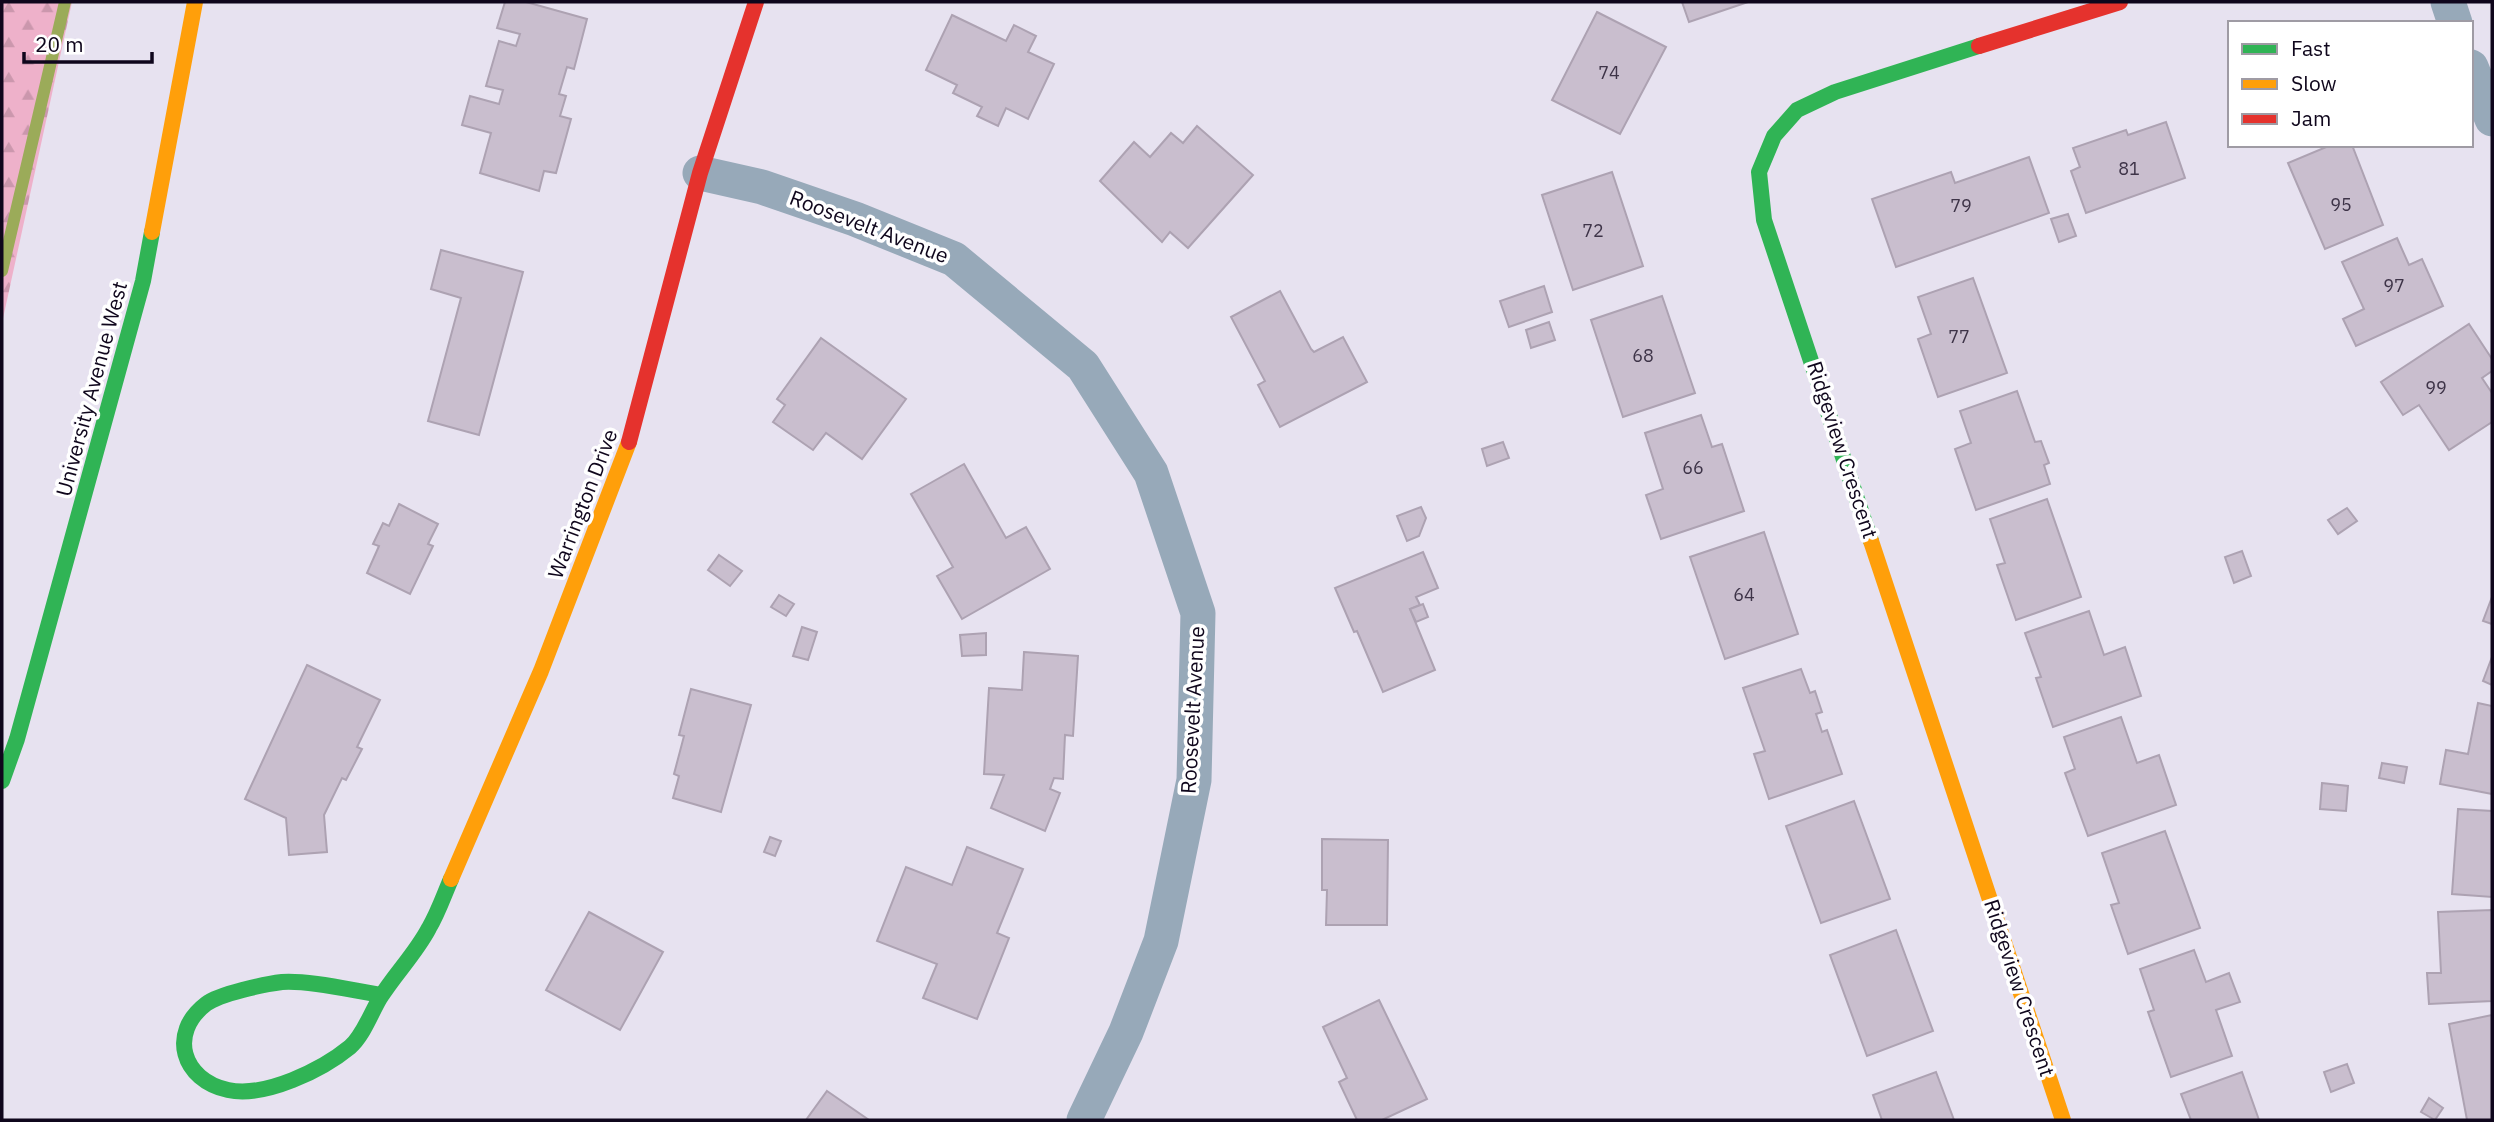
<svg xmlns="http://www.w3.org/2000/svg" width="2494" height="1122" font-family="'IBM Plex Sans',sans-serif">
	<defs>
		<pattern id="forest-firs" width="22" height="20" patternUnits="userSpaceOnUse" patternTransform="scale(1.75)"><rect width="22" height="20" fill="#eeb1ca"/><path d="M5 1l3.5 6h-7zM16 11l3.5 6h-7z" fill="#cb97ad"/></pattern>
	</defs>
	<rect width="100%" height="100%" fill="#e7e2f0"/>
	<polygon fill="url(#forest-firs)" points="2,2 72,2 2,323"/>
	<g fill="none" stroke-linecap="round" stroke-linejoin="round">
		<polyline stroke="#9bab59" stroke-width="12" points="2,271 65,2"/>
	</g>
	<g fill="#c9bece" stroke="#ada2b2" stroke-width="2">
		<polygon points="505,2 526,2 587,19 574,69 567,67 559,94 566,96 560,116 571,119 556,173 544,171 539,191 480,173 491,133 462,125 470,96 499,104 503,90 486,86 499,41 516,46 520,34 497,28"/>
		<polygon points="1682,2 1748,2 1689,22"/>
		<polygon points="1597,12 1666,47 1620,134 1552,100"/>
		<polygon points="952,15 1006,41 1014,25 1036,36 1028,52 1054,64 1028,119 1006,108 998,126 977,116 982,107 953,93 957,85 926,70"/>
		<polygon points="2166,122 2185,178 2086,213 2071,171 2080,167 2073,148 2126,130 2128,135"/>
		<polygon points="1197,126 1253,175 1188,248 1170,232 1162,242 1100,181 1134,142 1150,157 1171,133 1183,143"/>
		<polygon points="2331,145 2352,145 2383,225 2325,249 2288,163"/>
		<polygon points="2029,157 2049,213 1896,267 1872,199 1951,172 1955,183"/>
		<polygon points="1612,172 1643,266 1573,290 1542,195"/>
		<polygon points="2068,214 2076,236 2059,242 2051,219"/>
		<polygon points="2397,238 2409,265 2422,259 2443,306 2356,346 2343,319 2364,309 2342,262"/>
		<polygon points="441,250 523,272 479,435 428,421 461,298 431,289"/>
		<polygon points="1973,278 2007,373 1938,397 1918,339 1931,334 1918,297"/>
		<polygon points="1544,286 1552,312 1509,327 1500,301"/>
		<polygon points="1280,291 1311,349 1314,352 1343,337 1367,382 1280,427 1258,385 1265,381 1231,317"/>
		<polygon points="1662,296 1695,393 1623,417 1591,320"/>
		<polygon points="1549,322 1555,340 1531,348 1526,330"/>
		<polygon points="2469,324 2492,359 2492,371 2482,378 2492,393 2492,422 2449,450 2419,405 2403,415 2381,382"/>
		<polygon points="821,338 906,399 862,459 826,433 813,450 773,422 785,405 777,399"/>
		<polygon points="2017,391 2035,442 2041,441 2049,463 2044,465 2050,484 1976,510 1955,449 1971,443 1960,411"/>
		<polygon points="1701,415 1712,447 1722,444 1744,511 1661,539 1646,495 1663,489 1645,433"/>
		<polygon points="1503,442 1509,458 1487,466 1482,449"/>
		<polygon points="964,464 1006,538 1026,527 1050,569 962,619 937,576 953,567 911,494"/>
		<polygon points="2047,499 2081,597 2016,620 1997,565 2005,563 1990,519"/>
		<polygon points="399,504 438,524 428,544 433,546 410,594 367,573 379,546 373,544 383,523 389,526"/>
		<polygon points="1421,507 1426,518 1419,536 1407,541 1397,516"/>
		<polygon points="2347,508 2357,521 2338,534 2328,520"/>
		<polygon points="1764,532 1798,634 1725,659 1690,557"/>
		<polygon points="2242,551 2251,576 2234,583 2225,557"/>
		<polygon points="1423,552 1438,588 1416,597 1420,605 1410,609 1435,670 1383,692 1357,631 1354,632 1335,588"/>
		<polygon points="719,555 742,571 730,586 708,570"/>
		<polygon points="779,595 794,604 786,616 771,607"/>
		<polygon points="2492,597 2492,624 2483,621"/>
		<polygon points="1423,604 1428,617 1416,622 1410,609"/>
		<polygon points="2089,611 2104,655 2125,647 2141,696 2053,727 2036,678 2041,677 2025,633"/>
		<polygon points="802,627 817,632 808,660 793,656"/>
		<polygon points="986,633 986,655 962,656 960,635"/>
		<polygon points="1024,652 1078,656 1073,736 1065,735 1063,779 1054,778 1050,789 1060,793 1045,831 991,808 1004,775 984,774 989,688 1022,690"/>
		<polygon points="2492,657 2492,685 2483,681"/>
		<polygon points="307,665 380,700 357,747 362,749 346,780 342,778 324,815 327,852 289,855 286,818 245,799"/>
		<polygon points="1801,669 1810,693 1815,691 1822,712 1816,714 1822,732 1827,730 1842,774 1769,799 1754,754 1765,751 1743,688"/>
		<polygon points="691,689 751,705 721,812 673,798 679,776 674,774 684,736 679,735"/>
		<polygon points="2478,703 2492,706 2492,794 2440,784 2446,750 2468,754"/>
		<polygon points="2121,717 2137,763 2159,755 2176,805 2088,836 2065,773 2075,769 2064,737"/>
		<polygon points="2382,763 2407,767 2404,783 2379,778"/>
		<polygon points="2322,783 2348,786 2346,811 2320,809"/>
		<polygon points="1854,801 1890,899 1821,923 1786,826"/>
		<polygon points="2458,809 2492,811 2492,897 2452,894"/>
		<polygon points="2165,831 2200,928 2128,954 2111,905 2119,903 2102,853"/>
		<polygon points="770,837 781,841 775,856 764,852"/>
		<polygon points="1322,839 1388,840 1387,925 1326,925 1327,890 1322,890"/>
		<polygon points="967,847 1023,869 997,933 1009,938 977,1019 923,998 937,964 877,941 906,867 952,885"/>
		<polygon points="2492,910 2492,1001 2429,1004 2427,973 2441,973 2438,912"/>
		<polygon points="589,912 663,952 620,1030 546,990"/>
		<polygon points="1896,930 1933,1031 1867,1056 1830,955"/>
		<polygon points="2194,950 2206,982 2229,973 2240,1002 2216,1010 2232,1056 2171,1077 2148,1012 2154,1010 2140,969"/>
		<polygon points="1379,1000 1427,1099 1382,1120 1357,1120 1339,1082 1347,1078 1323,1027"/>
		<polygon points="2492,1015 2492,1120 2467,1120 2449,1024"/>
		<polygon points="2347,1064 2354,1083 2331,1092 2324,1072"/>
		<polygon points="1936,1072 1954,1120 1882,1120 1873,1095"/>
		<polygon points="2242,1072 2259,1120 2191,1120 2181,1094"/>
		<polygon points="827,1091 869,1120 806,1120"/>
		<polygon points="2429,1098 2443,1108 2435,1120 2421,1112"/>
	</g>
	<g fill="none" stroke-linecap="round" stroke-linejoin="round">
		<g stroke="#97a9b9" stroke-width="35">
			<polyline points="2448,2 2455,23"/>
			<polyline points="2471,67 2492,119"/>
			<polyline points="700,173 762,187 855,219 954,259 1083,366 1151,473 1198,613 1194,780 1161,941 1126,1032 1084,1120"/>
		</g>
		<g stroke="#30b455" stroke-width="16">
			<polyline points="1871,541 1764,220 1759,172 1774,136 1797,110 1835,92 1979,46"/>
			<polyline points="2,781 17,739 143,281 152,232"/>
			<path d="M382,995c-27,-4 -74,-15 -100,-13 -17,2 -63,12 -76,22 -38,29 -24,76 22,86 37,8 94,-20 122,-43 13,-11 21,-34 30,-49 15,-24 36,-45 49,-70 9,-15 15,-33 22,-49"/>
		</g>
		<g stroke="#ff9f0a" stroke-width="16">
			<polyline points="152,232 195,2"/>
			<polyline points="1871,541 2063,1120"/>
			<polyline points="451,879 541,671 629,442"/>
		</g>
		<g stroke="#e5322d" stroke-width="16">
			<polyline points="1979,46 2120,2"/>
			<polyline points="629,442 700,173 756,2"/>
		</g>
	</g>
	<g text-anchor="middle" stroke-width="7" stroke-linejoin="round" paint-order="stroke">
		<g font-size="18" fill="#3e3448">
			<text x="1609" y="79">74</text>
			<text x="2129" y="175">81</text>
			<text x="2341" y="211">95</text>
			<text x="1961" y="212">79</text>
			<text x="1593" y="237">72</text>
			<text x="2394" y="292">97</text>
			<text x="1959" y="343">77</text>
			<text x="1643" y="362">68</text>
			<text x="2436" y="394">99</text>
			<text x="1693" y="474">66</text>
			<text x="1744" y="601">64</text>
		</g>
		<g font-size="21" fill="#0f061c" stroke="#fff">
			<text transform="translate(869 227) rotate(21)" y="7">Roosevelt Avenue</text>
			<text transform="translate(92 389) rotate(-75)" y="7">University Avenue West</text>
			<text transform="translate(1842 450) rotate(72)" y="7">Ridgeview Crescent</text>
			<text transform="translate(583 504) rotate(-69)" y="7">Warrington Drive</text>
			<text transform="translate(1193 710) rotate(-87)" y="7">Roosevelt Avenue</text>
			<text transform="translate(2019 988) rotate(72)" y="7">Ridgeview Crescent</text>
		</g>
	</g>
	<rect width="2494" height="1122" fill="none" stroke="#0f061c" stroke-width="7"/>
	<rect x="2228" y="21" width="245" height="126" fill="#ffffff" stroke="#9f9ba4" stroke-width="2"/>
	<rect x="2242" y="44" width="35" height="10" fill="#30b455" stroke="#9f9ba4" stroke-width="2"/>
	<text x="2291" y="56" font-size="21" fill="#0f061c">Fast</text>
	<rect x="2242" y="79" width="35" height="10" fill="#ff9f0a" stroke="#9f9ba4" stroke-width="2"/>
	<text x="2291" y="91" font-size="21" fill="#0f061c">Slow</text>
	<rect x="2242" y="114" width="35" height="10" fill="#e5322d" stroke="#9f9ba4" stroke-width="2"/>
	<text x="2291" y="126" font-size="21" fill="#0f061c">Jam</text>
	<path d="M24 52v10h128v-10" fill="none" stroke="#0f061c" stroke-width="3.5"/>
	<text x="35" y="52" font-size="21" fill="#0f061c" stroke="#ffffff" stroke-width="5" paint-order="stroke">20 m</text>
</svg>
